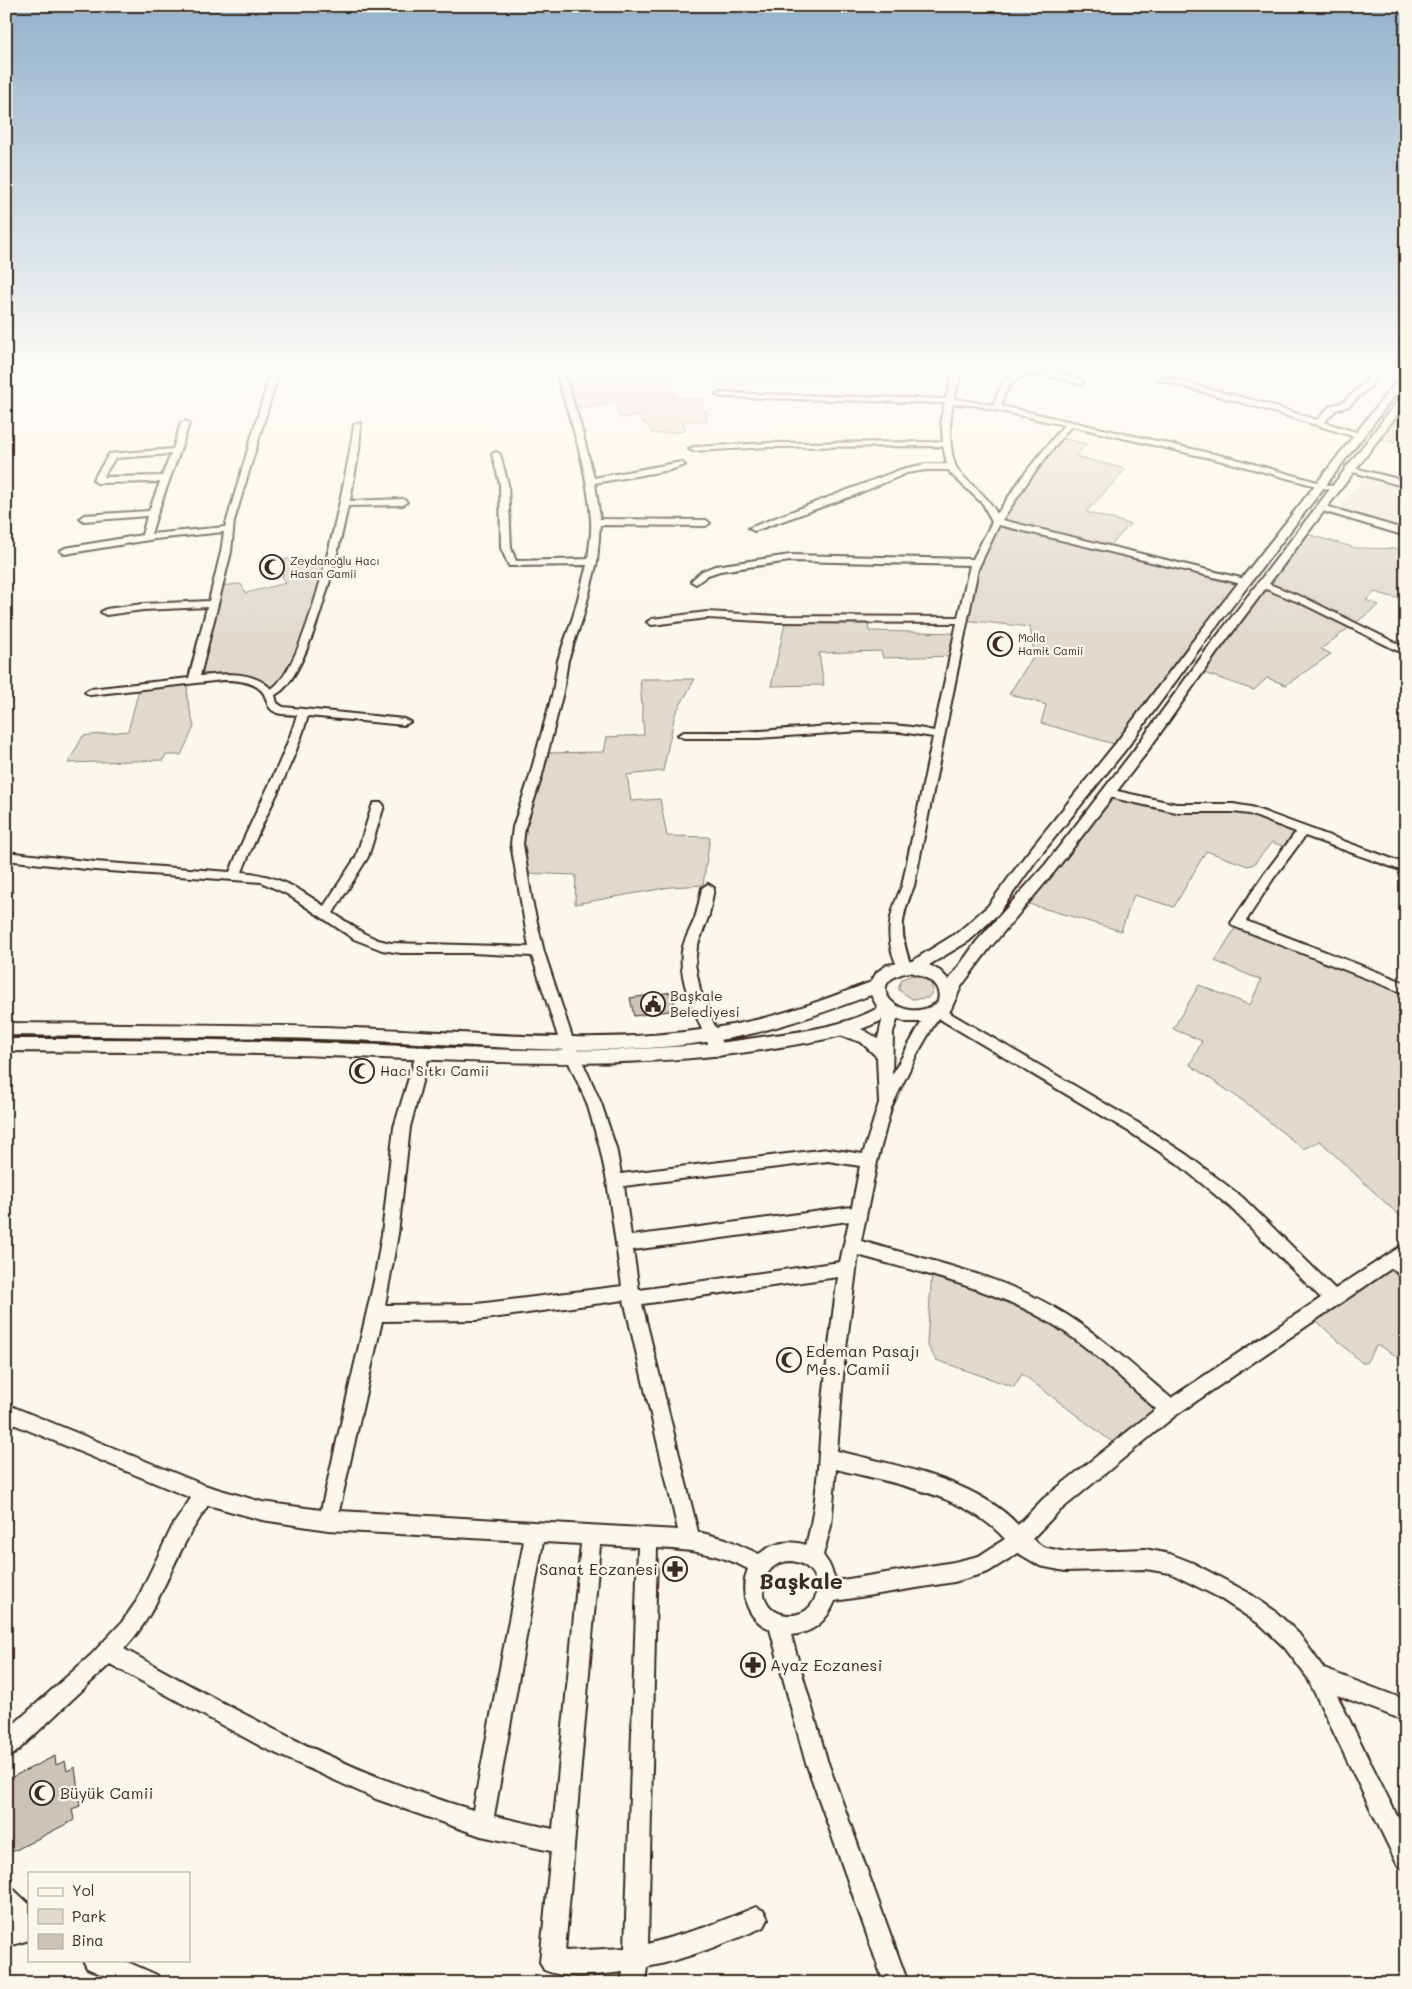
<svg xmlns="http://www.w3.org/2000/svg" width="1412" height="1989" font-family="Mali,sans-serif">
	<rect width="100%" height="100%" fill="#fbf7ec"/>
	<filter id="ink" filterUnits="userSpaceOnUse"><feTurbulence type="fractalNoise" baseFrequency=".02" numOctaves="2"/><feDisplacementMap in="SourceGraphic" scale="10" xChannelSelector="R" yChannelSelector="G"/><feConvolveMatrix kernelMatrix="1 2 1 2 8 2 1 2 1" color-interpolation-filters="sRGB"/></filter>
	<g filter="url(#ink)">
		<polygon fill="#ede8dd" points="1365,475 1406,486 1406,531 1340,510"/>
		<g fill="#dfd9ce" stroke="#8d8276">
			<polygon points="558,368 682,368 673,380 674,398 703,399 701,410 707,411 707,421 683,421 686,431 653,434 646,423 643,423 639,416 620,418 616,404 570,408"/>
			<polygon points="717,368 830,369 827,382 748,380 747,385 716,385"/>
			<polygon points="1406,396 1406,446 1374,437"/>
			<polygon points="1058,437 1086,444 1075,456 1126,469 1086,512 1130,524 1109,547 1246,582 1121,746 1041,723 1046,705 1009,694 1034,655 1030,627 963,620 981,548"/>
			<polygon points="1303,533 1356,548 1406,549 1406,596 1399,599 1375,592 1366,600 1379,605 1321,649 1331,654 1286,685 1267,678 1254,690 1198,671"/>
			<polygon points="285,559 331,559 290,675 270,693 246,679 194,680 218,586 241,584 246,593 286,583 282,577"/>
			<polygon points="786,619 867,619 869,631 960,633 955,656 883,658 881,651 819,653 824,685 771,686"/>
			<polygon points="640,679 695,679 675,714 663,771 627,775 631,801 660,799 667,836 710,837 703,885 671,887 575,904 576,875 521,873 517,844 542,753 604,752 607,737 644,735"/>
			<polygon points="188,681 187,697 194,727 181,755 166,755 163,760 68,763 83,736 128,731 140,686"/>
			<polygon points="1108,793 1145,802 1233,808 1303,831 1290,849 1272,842 1254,864 1248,866 1206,851 1174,907 1134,895 1121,931 1022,902"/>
			<polygon points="1238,923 1406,989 1406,1222 1320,1141 1303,1149 1246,1103 1190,1065 1202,1041 1173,1029 1199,985 1250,1005 1261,980 1215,961"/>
			<polygon points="912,975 923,977 931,983 933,991 928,998 912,999 899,990 899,986 902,979"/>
			<polygon points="1406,1250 1406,1362 1380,1346 1376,1346 1366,1363 1362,1363 1309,1314"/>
			<polygon points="932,1270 1023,1301 1170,1409 1120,1448 1022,1374 1014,1387 936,1360 927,1344"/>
		</g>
		<g fill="#ccc4b9" stroke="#3b2a1e">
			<polygon points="672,992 676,1010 634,1016 630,998"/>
			<polygon points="55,1756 56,1765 65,1761 67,1771 75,1767 80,1806 72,1809 74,1820 12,1852 11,1841 6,1843 6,1780"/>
		</g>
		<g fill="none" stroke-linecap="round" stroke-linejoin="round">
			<defs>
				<g id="minor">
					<path d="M272,368h8l-46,153 -3,31 -31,124c24,-2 53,-6 71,13 38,-21 77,-218 83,-264l7,-2 -2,27 -9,51 53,-2 4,3 -4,3 -55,1c-8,38 -39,175 -73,189l2,8 6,4 121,12 6,3 -6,3 -96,-9c-16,55 -46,103 -66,156 34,3 55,15 82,34l32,-49 16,-51 2,-3h8l2,3 -16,51 -35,56 30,20 15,7 13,3 138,4 -18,-103 2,-17 16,-48 24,-87 5,-32 15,-43 14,-52 -78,1 -8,-18 -1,-64 -8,-30 4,-2 4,2 8,30 3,64 5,13 72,-2c1,-12 4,-25 3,-38 -3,-53 -21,-103 -37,-153h8l18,55 14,55 87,-16 4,3 -15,5 -75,13 5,36 106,1 4,3 -4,3 -106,-1 -3,37 -14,55 -15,43 -5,32 -22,87 -16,48 -2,17 9,57 12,51 30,91 27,60 15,45 5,26 207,-25 35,5 16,-51 -2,-46 -16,-15 -27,-9 -2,-4 2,-4c14,-4 33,6 44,14l4,-18 6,-14 5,-1 5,1 2,4 -7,21 -1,43 36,-65 10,-4 200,117 49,32 55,42 93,92 71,-46v35l-6,-2 -8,-8 -216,147 -119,98 -25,26 11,8 22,5 80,-3 25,5 23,9 54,29 28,19 24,23 25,35 82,31v21l-69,-26 69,139v35l-8,-3 -91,-189 -22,-29 -24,-23 -43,-28 -48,-24 -25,-4 -80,2 -25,-5 -22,-13 -30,19 -34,10 -119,19c-8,20 -22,32 -44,34l36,125 81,223h-24l-79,-223 -35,-131c-24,-10 -31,-37 -22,-60 -29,-16 -58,-19 -91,-21l-9,396 58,-17 50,-20 8,4 4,8 -4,8c-38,16 -77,32 -117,40l-2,16h-24l2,-11c-25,3 -56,8 -79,-2l-4,-8 11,-111 -70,-15 -105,-37 -112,-51 -154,-84 -96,90 -8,3v-26l85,-76 31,-33 14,-20 36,-75 19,-29 -185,-77v-17l198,81 58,17 59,8 53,-229 8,-47 12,-107 24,-79 5,-1 5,1 2,4 -20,75 -12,107 -13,71 92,-1 145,-18 -15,-105 -7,-33 -13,-45 -27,-60 -28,-87 -61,-3h-70l-19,-3 -28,-11 -67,-45 -26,-12 -166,-12 -89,-10v-8l89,10 135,10c20,-54 51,-102 67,-157 -6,-1 -14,0 -20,-2 -10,-4 -9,-11 -13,-19 -8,-13 -28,-14 -41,-14l-133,15 -5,-3 5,-3 99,-11 18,-71 -64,3 -37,5 -5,-3 5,-3 37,-5 66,-3 12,-49 3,-20 -69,7 -90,15 -5,-3 5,-3 77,-13 5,-19 -63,5 -4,-3 4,-3 65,-4 11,-29 -63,1 -4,-3 16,-26 64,-5 8,-26 4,-2 4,2c-11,38 -27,73 -38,111l74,-7zM171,454l-9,22 -59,1 12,-19zM938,1018l190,113 49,32 53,44 91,91 -150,100c-34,-28 -66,-59 -104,-83 -62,-39 -137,-54 -206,-74l16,-79 14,-54 25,-52zM828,1161l32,5 -8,41 -221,29 -7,-50zM849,1221l-9,41 -201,28 -6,-40zM858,1255c66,19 136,33 196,70 37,23 69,55 102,84l-113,90 -25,26c-41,-45 -123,-60 -181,-74l7,-87zM838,1277c-7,49 -13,98 -17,147 -3,41 -4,82 -15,121 -17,-6 -33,-2 -47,9l-33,-15 -28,-7 -56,-228zM624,1300l54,230 -339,-19 43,-190 95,-1zM836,1469c56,14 129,25 169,70l-26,17 -25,6 -118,19 -7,-17 -6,-9 8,-29zM208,1505l54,15 66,10 196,11 -51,269c-124,-36 -237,-99 -349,-161 31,-33 41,-69 62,-108 6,-12 15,-24 22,-36zM543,1542l38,2 -28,285 -59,-13zM600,1545l38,2 -13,401 -60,3zM790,1561c36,2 35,54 0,54 -35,0 -36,-52 0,-54z"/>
					<path d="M954,368h8l-8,31 40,6c8,-36 32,-39 64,-31 8,2 19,3 26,8l-4,2c-34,-8 -68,-24 -79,22l231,52 107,30 -4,3 -104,-28 -160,-37 -40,51 -29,43 247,60 2,2 -5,3 -247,-60 -21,44 -64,317c-14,33 -15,46 -3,80l-2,3h-10c-16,-29 -10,-55 3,-83l31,-149 -32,-5 -40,-1 -103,7h-74l-6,-3 6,-3c30,0 59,1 89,-2 54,-3 108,-11 161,1l23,-108 -180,-1 -70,-4 -55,7 -5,-3 5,-3 55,-7 70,4 181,1 12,-52 -180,-4 -70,10 -12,4 -12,9 -5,-3 11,-10 13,-5 75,-11 183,4 19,-37 -9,-18 -32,-30 -2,-4h-23l-19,3 -52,22 -98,35 -3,1 -5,-3 153,-59 24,-5h21l-4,-18 -173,1 -77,4 -4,-2 4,-2 77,-4 173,-1 -2,-23 4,-16 -225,-6 -4,-2 4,-2 226,6zM953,404l20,1 91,20 -39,48 -28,41c-9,-18 -24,-27 -37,-41 -12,-14 -11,-53 -7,-69z"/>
					<polygon points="1371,368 1379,368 1372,385 1349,406 1336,410 1324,422 1362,434 1362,438 1359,438 1257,407 1157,379 1164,377 1263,403 1317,420 1330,406 1343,402 1366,382"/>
					<polygon points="1346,466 1406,481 1406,487 1346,470"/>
					<polygon points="1322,505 1406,530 1406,536 1319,510 1319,506"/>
					<polygon points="1264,582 1307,599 1406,648 1406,655 1301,603 1261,587 1261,583"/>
					<polygon points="1108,789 1176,804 1233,804 1251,807 1406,864 1406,872 1305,836 1273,879 1246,921 1406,983 1406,994 1233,926 1231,923 1233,920 1265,873 1296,832 1249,814 1233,812 1176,812 1104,796 1102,793"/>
					<path d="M708,884l6,4 -5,27 -12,32 -2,17 5,26 25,61 -2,4 -5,1 -5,-1 -2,-4c-12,-32 -33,-65 -29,-100 2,-12 9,-22 13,-33 3,-9 5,-20 7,-30z"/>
					<polygon points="6,1887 14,1890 29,1904 29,1940 6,1947 6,1923 13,1921 6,1914"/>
					<polygon points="83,1960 123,1960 157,1975 161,1983 120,1983 87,1968"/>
				</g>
				<path id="major" d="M1406,372v9l-206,267 -74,101 -91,113 -37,52 -29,27 -40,24 11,6 9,9 28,-39 68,-76 89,-115 74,-102 195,-254 3,-1v10l-190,251 -72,102 -89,115 -66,78 -27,36 -12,26 -9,6 -19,5h-15l-17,-6c-35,20 -77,26 -116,32 -148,24 -296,13 -446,8 -107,-4 -214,-4 -322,-5v-12c108,0 215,0 322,4 147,5 294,17 440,-7 37,-5 77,-10 110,-28l-7,-13c-40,15 -79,29 -121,39 -129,29 -266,10 -398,6 -115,-4 -230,-3 -346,-5v-12c116,1 231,1 347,5 129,4 271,22 398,-7 41,-9 80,-24 120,-39l6,-10 10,-7 25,-4 45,-28 31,-27 37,-50 91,-113 76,-101 211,-269zM910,972c14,3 35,13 27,31 -35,25 -80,-22 -27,-31z"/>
			</defs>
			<use href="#minor" stroke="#3b2a1e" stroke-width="4"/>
			<use href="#major" stroke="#3b2a1e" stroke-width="4"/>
			<use href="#minor" fill="#fbf7ec" fill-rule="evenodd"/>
			<use href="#major" fill="#fbf7ec" fill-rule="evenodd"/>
		</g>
	</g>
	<linearGradient id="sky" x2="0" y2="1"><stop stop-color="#94b2cc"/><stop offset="0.57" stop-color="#fdfbf6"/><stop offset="1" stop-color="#fdfbf6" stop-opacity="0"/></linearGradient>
	<rect width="1412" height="646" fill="url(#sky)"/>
	<defs>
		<symbol id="mosque-ring" viewBox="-11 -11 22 22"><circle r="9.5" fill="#fbf7ec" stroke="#3b2a1e" stroke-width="1.5"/><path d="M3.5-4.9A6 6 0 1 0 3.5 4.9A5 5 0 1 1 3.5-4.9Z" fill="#3b2a1e"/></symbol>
		<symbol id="civic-ring" viewBox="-11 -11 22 22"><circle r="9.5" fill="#fbf7ec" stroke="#3b2a1e" stroke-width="1.5"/><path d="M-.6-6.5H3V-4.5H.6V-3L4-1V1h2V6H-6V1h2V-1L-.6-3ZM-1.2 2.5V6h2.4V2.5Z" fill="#3b2a1e"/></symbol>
		<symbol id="pharmacy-ring" viewBox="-11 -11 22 22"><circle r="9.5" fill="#fbf7ec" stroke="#3b2a1e" stroke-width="1.5"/><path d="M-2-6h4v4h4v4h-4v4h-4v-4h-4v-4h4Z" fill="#3b2a1e"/></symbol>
	</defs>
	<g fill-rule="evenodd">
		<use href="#mosque-ring" x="258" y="553" width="28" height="28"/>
		<use href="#mosque-ring" x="986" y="630" width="28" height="28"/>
		<use href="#civic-ring" x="639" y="990" width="28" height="28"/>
		<use href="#mosque-ring" x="348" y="1057" width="28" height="28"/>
		<use href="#mosque-ring" x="775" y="1346" width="28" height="28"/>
		<use href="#pharmacy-ring" x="661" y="1555" width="28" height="28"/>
		<use href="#pharmacy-ring" x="739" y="1651" width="28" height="28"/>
		<use href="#mosque-ring" x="28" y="1779" width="28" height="28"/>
	</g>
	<g text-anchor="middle" stroke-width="4.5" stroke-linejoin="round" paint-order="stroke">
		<g font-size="11" fill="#3b2a1e" stroke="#fbf7ec" text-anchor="start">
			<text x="290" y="565">Zeydanoğlu Hacı<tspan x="290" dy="13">Hasan Camii</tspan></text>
			<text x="1018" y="642">Molla<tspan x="1018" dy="13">Hamit Camii</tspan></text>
		</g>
		<g font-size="14" fill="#3b2a1e" stroke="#fbf7ec" text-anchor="start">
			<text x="670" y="1001">Başkale<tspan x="670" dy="16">Belediyesi</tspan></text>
			<text x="380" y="1076">Hacı Sıtkı Camii</text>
		</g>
		<g font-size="16" fill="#3b2a1e" stroke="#fbf7ec" text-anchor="start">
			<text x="806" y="1357">Edeman Pasajı<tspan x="806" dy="18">Mes. Camii</tspan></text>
			<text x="658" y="1575" text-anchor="end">Sanat Eczanesi</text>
			<text x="770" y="1671">Ayaz Eczanesi</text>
			<text x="60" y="1799">Büyük Camii</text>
		</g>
		<g font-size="22" font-weight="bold" fill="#3b2a1e" stroke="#fbf7ec">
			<text x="801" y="1589">Başkale</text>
		</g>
	</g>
	<rect width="1412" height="1989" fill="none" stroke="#fbf7ec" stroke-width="25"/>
	<rect x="12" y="12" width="1387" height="1964" fill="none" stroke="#3b2a1e" stroke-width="2" filter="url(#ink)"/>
	<rect x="28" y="1872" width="162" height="90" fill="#fbf7ec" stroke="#aea59a"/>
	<rect x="38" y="1888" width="25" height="8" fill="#fbf7ec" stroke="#aea59a"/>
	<text x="72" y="1896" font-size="15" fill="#3b2a1e">Yol</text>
	<rect x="38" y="1909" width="25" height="15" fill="#dfd9ce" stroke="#aea59a"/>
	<text x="72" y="1922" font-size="15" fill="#3b2a1e">Park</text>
	<rect x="38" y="1934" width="25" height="15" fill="#ccc4b9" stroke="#aea59a"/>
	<text x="72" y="1946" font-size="15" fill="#3b2a1e">Bina</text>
</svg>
